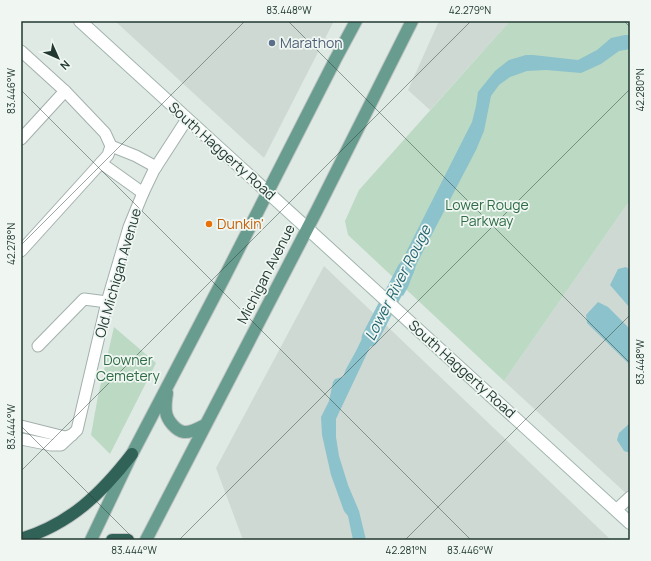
<svg xmlns="http://www.w3.org/2000/svg" width="651" height="561" font-family="Manrope,sans-serif">
	<rect width="100%" height="100%" fill="#e0eae5"/>
	<g fill="#cfd9d4">
		<polygon points="115,21 334,21 264,158"/>
		<polygon points="439,21 510,21 430,110 408,90"/>
		<polygon points="630,200 630,497 504,381"/>
		<polygon points="324,266 611,540 243,540 216,468"/>
	</g>
	<g fill="#bbd9c3">
		<polygon points="510,21 630,21 630,200 504,381 348,235 345,221 359,190"/>
		<polygon points="114,327 156,363 110,454 91,435 98,396"/>
	</g>
	<g fill="#8cc2cb">
		<polygon points="625,35 630,35 630,49 619,51 601,64 581,73 546,70 527,71 510,77 499,85 491,96 484,131 476,150 417,263 408,287 403,296 390,284 472,122 476,106 478,92 495,71 509,60 526,55 533,55 578,60 597,50 611,38"/>
		<polygon points="626,267 630,270 630,308 610,285 618,269"/>
		<polygon points="598,302 608,307 630,329 630,365 587,323 586,315"/>
		<polygon points="375,312 387,324 381,334 370,347 336,419 336,437 339,456 348,485 359,511 366,540 353,540 348,516 344,511 331,475 322,435 321,417 329,401 333,382 335,379 343,377 346,369 356,351"/>
		<polygon points="630,423 630,453 624,451 617,440 619,433"/>
	</g>
	<g fill="none" stroke-linecap="round" stroke-linejoin="round">
		<polyline stroke="#8cc2cb" stroke-width="17" points="370,338 406,269"/>
		<defs>
			<g id="street">
				<polyline points="21,51 65,91 105,133 111,146 136,156 156,167"/>
				<polyline points="21,139 65,91"/>
				<polyline points="101,163 143,193"/>
				<polyline points="21,251 108,155 111,146"/>
				<polyline points="38,346 84,299 107,302"/>
				<polyline points="21,426 65,437 72,435"/>
				<polyline points="21,439 51,445 61,445 77,430 107,302 129,227 143,193 154,170 187,119"/>
				<polyline points="616,510 630,497"/>
			</g>
			<polyline id="secondary" points="80,21 630,523"/>
			<g id="primary">
				<path d="M167,393c-1,6 -2,13 -1,19 1,8 10,19 18,20 7,1 15,-4 21,-7"/>
				<polyline points="91,540 132,454 225,276 335,60 356,21"/>
				<polyline points="146,540 317,210 412,21"/>
			</g>
			<g id="highway">
				<path d="M21,539c49,-15 80,-45 111,-85"/>
				<polyline points="112,540 128,540"/>
			</g>
		</defs>
		<use href="#street" stroke="#a3b1ac" stroke-width="13"/>
		<use href="#secondary" stroke="#a0b5ad" stroke-width="14"/>
		<use href="#primary" stroke="#bdc4c2" stroke-width="14"/>
		<use href="#highway" stroke="#bdc4c2" stroke-width="14"/>
		<use href="#street" stroke="#fff" stroke-width="11"/>
		<use href="#secondary" stroke="#fff" stroke-width="12"/>
		<use href="#primary" stroke="#689c8e" stroke-width="12"/>
		<use href="#highway" stroke="#316258" stroke-width="12"/>
	</g>
	<path fill="none" stroke="#223932" stroke-width="1" stroke-opacity="0.45" d="M288,21l342,342M624,21l6,6M21,90l450,450M21,245l224,-224M21,426l114,114M21,471l450,-450M179,540l451,-451M405,540l225,-225"/>
	<circle fill="#5c6f8a" stroke="#f0f7f3" stroke-width="1.5" cx="272" cy="43" r="4"/>
	<circle fill="#e8710a" stroke="#f0f7f3" stroke-width="1.5" cx="209" cy="224" r="4"/>
	<g text-anchor="middle" stroke-width="3.5" stroke-linejoin="round" paint-order="stroke">
		<g font-size="14" fill="#4e5e75" stroke="#f0f7f3" text-anchor="start">
			<text x="280" y="48">Marathon</text>
		</g>
		<g font-size="14" fill="#223932" stroke="#f0f7f3">
			<text transform="translate(222 151) rotate(42)" y="5">South Haggerty Road</text>
			<text transform="translate(118 273) rotate(-74)" y="5">Old Michigan Avenue</text>
			<text transform="translate(266 274) rotate(-63)" y="5">Michigan Avenue</text>
			<text transform="translate(462 369) rotate(42)" y="5">South Haggerty Road</text>
		</g>
		<g font-size="14" fill="#306c46" stroke="#f0f7f3">
			<text x="487" y="210">Lower Rouge<tspan x="487" dy="16">Parkway</tspan></text>
			<text x="128" y="365">Downer<tspan x="128" dy="16">Cemetery</tspan></text>
		</g>
		<g font-size="14" fill="#c56008" stroke="#f0f7f3" text-anchor="start">
			<text x="217" y="229">Dunkin'</text>
		</g>
		<g font-size="15" font-style="italic" fill="#22636f" stroke="#f0f7f3">
			<text transform="translate(398 283) rotate(-63)" y="5">Lower River Rouge</text>
		</g>
	</g>
	<rect width="651" height="561" fill="none" stroke="#f0f7f3" stroke-width="44"/>
	<g transform="translate(58 58) rotate(135)" stroke="#f0f7f3" stroke-width="3" paint-order="stroke">
	<path d="M0-3L7 15L0 10L-7 15Z" fill="#223932"/>
	<text y="-6" font-size="11" font-weight="bold" text-anchor="middle" fill="#223932">N</text>
	</g>
	<rect x="22" y="22" width="607" height="517" fill="none" stroke="#223932" stroke-width="1.5"/>
	<g font-size="10" text-anchor="middle" fill="#223932">
		<text x="289" y="14">83.448°W</text>
		<text x="470" y="14">42.279°N</text>
		<text transform="translate(640 90) rotate(-90)" y="4">42.280°N</text>
		<text transform="translate(11 91) rotate(-90)" y="4">83.446°W</text>
		<text transform="translate(11 244) rotate(-90)" y="4">42.278°N</text>
		<text transform="translate(640 362) rotate(-90)" y="4">83.448°W</text>
		<text transform="translate(11 427) rotate(-90)" y="4">83.444°W</text>
		<text x="134" y="554">83.444°W</text>
		<text x="406" y="554">42.281°N</text>
		<text x="470" y="554">83.446°W</text>
	</g>
</svg>
